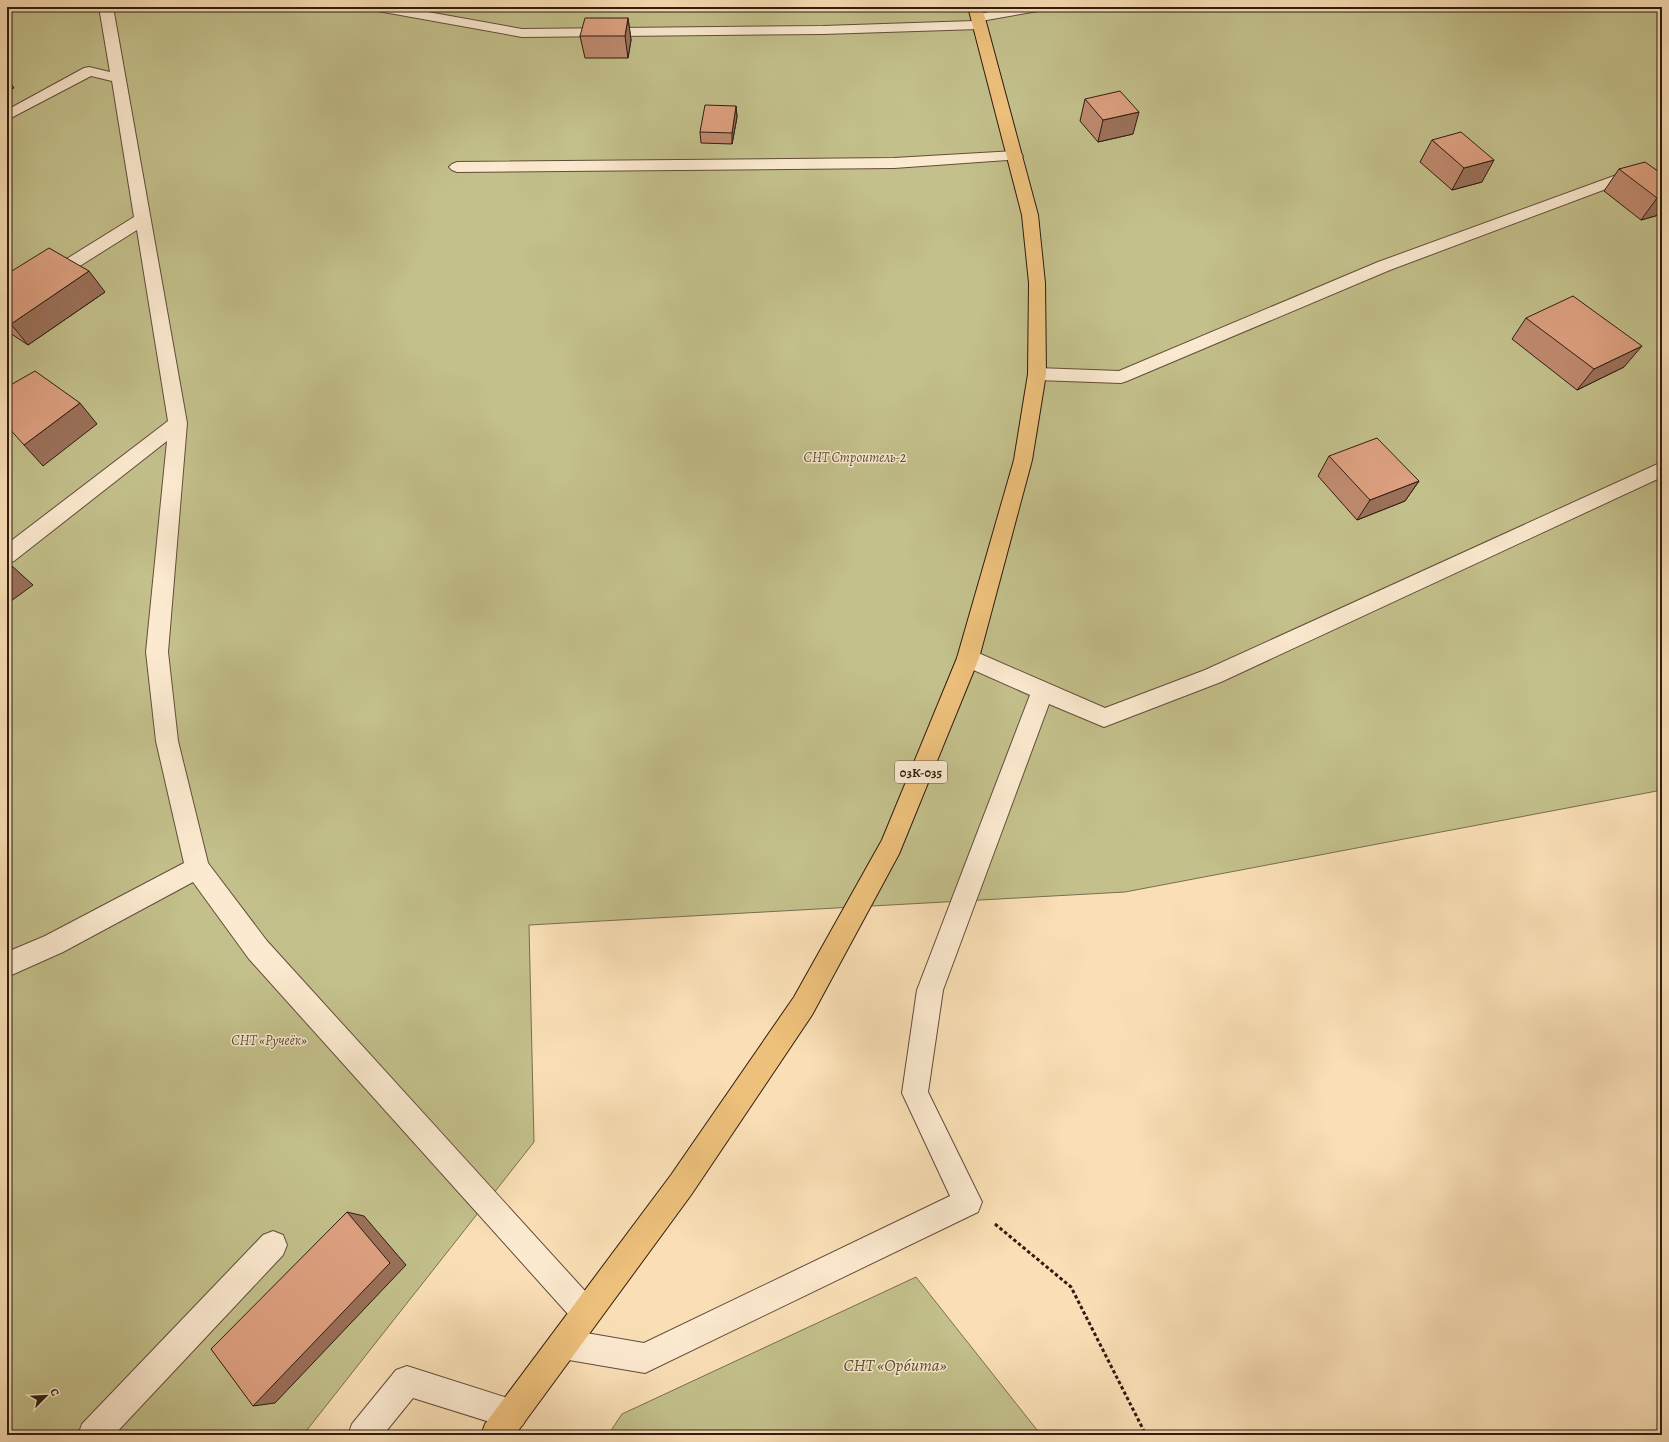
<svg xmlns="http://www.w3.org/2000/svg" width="1669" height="1442" font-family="Alegreya,serif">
	<rect width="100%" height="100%" fill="#fadfb6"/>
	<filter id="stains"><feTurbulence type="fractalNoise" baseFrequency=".005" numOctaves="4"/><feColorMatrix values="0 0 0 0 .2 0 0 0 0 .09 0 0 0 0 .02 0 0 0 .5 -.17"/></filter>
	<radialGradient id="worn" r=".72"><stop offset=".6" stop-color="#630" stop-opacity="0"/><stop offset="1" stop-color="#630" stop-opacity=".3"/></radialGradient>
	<g fill="#c3c08b" stroke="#796e4e">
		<polygon points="7,7 1662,7 1662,790 1125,892 529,925 534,1142 303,1435 7,1435"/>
		<polygon points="916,1277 1041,1435 608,1435 622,1414"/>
	</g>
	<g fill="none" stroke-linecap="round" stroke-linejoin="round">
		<defs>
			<g id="lane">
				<polygon points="99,7 113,7 187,423 168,652 178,741 208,863 267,941 596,1303 601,1313 596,1323 586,1328 576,1323 249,959 193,882 63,952 7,977 7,952 45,936 184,863 156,741 146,652 167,441 14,561 7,563 7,544 168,421 137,230 13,308 7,310 7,296 134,217 112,81 91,76 7,120 7,110 84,68 89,67 110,72"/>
				<polygon points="371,7 400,7 522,29 823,26 974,21 971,18 973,15 978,14 1016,7 1045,7 1043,10 1038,11 981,21 986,25 984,28 979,29 823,34 522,37 378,11 373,10"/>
				<polygon points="1015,151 1020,153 1023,156 1020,159 894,168 457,172 452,170 449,167 452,164 457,162 894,158"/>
				<polygon points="1633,169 1638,171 1641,174 1638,177 1390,270 1127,381 1121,383 1037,380 1031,378 1028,374 1031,370 1037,368 1119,371 1378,262"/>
				<polygon points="1662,462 1662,477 1221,682 1104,727 1049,704 943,990 928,1092 982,1202 978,1212 645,1373 563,1359 553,1354 548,1344 553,1334 563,1329 644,1343 950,1196 902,1093 917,990 1030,695 960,664 957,658 960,652 968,649 976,652 1105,708 1205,670"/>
				<polygon points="273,1231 283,1235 287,1245 283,1255 114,1435 78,1435 82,1424 263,1235"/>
				<polygon points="407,1366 523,1403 527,1414 523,1425 512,1429 413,1398 383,1435 348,1435 352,1424 396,1370"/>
			</g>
			<polygon id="primary" points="968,7 982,7 1038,215 1045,283 1046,374 1032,460 979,658 899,854 812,1015 691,1195 515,1435 481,1435 485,1424 671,1175 794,997 882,840 957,658 1014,460 1028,374 1029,283 1022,215"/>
		</defs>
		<use href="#lane" stroke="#624d3a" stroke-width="2"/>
		<use href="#primary" stroke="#2f1c11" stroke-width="2"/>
		<polyline stroke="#2f1c11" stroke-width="3" stroke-dasharray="3.5 2.5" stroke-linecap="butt" points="995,1224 1071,1287 1146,1435"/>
		<use href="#lane" fill="#fcead0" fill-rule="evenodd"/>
		<use href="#primary" fill="#edc07b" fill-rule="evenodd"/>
	</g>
	<g fill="#bf8a6f" stroke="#2f1c11">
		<polygon points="628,18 631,40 628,58 585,58 580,36"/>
		<polygon points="1085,99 1133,134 1098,142 1080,121"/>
		<polygon points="736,106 737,117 732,144 701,143 700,132"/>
		<polygon points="1432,140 1482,182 1452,190 1420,162"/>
		<polygon points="1619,169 1662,174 1662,214 1641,220 1604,191"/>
		<polygon points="7,274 105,292 28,345 7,331"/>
		<polygon points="1526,318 1624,367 1577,390 1512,339"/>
		<polygon points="1329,456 1419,481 1405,501 1357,520 1318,476"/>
	</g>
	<g fill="#9b715a" stroke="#2f1c11">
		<polygon points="628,18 631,40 628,58 625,36"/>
		<polygon points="7,78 14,88 7,91"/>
		<polygon points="736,106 737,117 732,144 732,133"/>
		<polygon points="1139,112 1133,134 1098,142 1103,120"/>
		<polygon points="1494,160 1482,182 1452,190 1464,168"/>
		<polygon points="1662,197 1662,214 1641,220 1657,198"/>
		<polygon points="89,271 105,292 28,345 11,324"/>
		<polygon points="1642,346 1624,367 1577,390 1594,369"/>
		<polygon points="80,403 97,424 43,466 24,445"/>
		<polygon points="1419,481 1405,501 1357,520 1370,500"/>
		<polygon points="12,566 33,585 7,604 7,570"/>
		<polygon points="7,724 10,730 7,732"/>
		<polygon points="347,1212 364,1216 406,1265 275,1403 253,1406"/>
	</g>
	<g fill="#dea181" stroke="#2f1c11">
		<polygon points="585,18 628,18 625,36 580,36"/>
		<polygon points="1120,91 1139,112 1103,120 1085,99"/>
		<polygon points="705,105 736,106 732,133 700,132"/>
		<polygon points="1461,132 1494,160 1464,168 1432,140"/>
		<polygon points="1645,162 1662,174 1662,197 1657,198 1619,169"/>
		<polygon points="49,248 89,271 11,324 7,322 7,274"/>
		<polygon points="1573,296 1642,346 1594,369 1526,318"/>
		<polygon points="35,371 80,403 24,445 7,426 7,387"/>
		<polygon points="1377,438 1419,481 1370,500 1329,456"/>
		<polygon points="7,562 12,566 7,570"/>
		<polygon points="347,1212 390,1263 253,1406 211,1349"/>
	</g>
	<g text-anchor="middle" stroke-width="3" stroke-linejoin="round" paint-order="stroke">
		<rect fill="#fcead0" stroke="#6c5a4a" stroke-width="1" x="895" y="761" width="52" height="22" rx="3"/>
		<g font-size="13" font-weight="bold" fill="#2f1c11">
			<text x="921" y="777">03К-035</text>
		</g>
		<g font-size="14" font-style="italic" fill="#5b4d36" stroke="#fcead0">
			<text x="855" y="462">СНТ Строитель-2</text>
			<text x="269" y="1045">СНТ «Ручеёк»</text>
		</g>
		<g font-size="17" font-style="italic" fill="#5b4d36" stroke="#fcead0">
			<text x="895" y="1371">СНТ «Орбита»</text>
		</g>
	</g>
	<rect width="1669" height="1442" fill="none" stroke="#fadfb6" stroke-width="24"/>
	<rect x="8" y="8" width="1653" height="1426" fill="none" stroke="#2f1c11" stroke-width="2"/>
	<rect x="12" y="12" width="1645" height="1418" fill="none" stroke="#2f1c11"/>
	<g transform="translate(46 1396) rotate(66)" stroke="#fcead0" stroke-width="3" paint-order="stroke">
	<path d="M0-3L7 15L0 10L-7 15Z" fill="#2f1c11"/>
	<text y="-6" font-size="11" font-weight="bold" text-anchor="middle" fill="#2f1c11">С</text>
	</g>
	<rect width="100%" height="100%" filter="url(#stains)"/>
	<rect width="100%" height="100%" fill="url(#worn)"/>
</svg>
